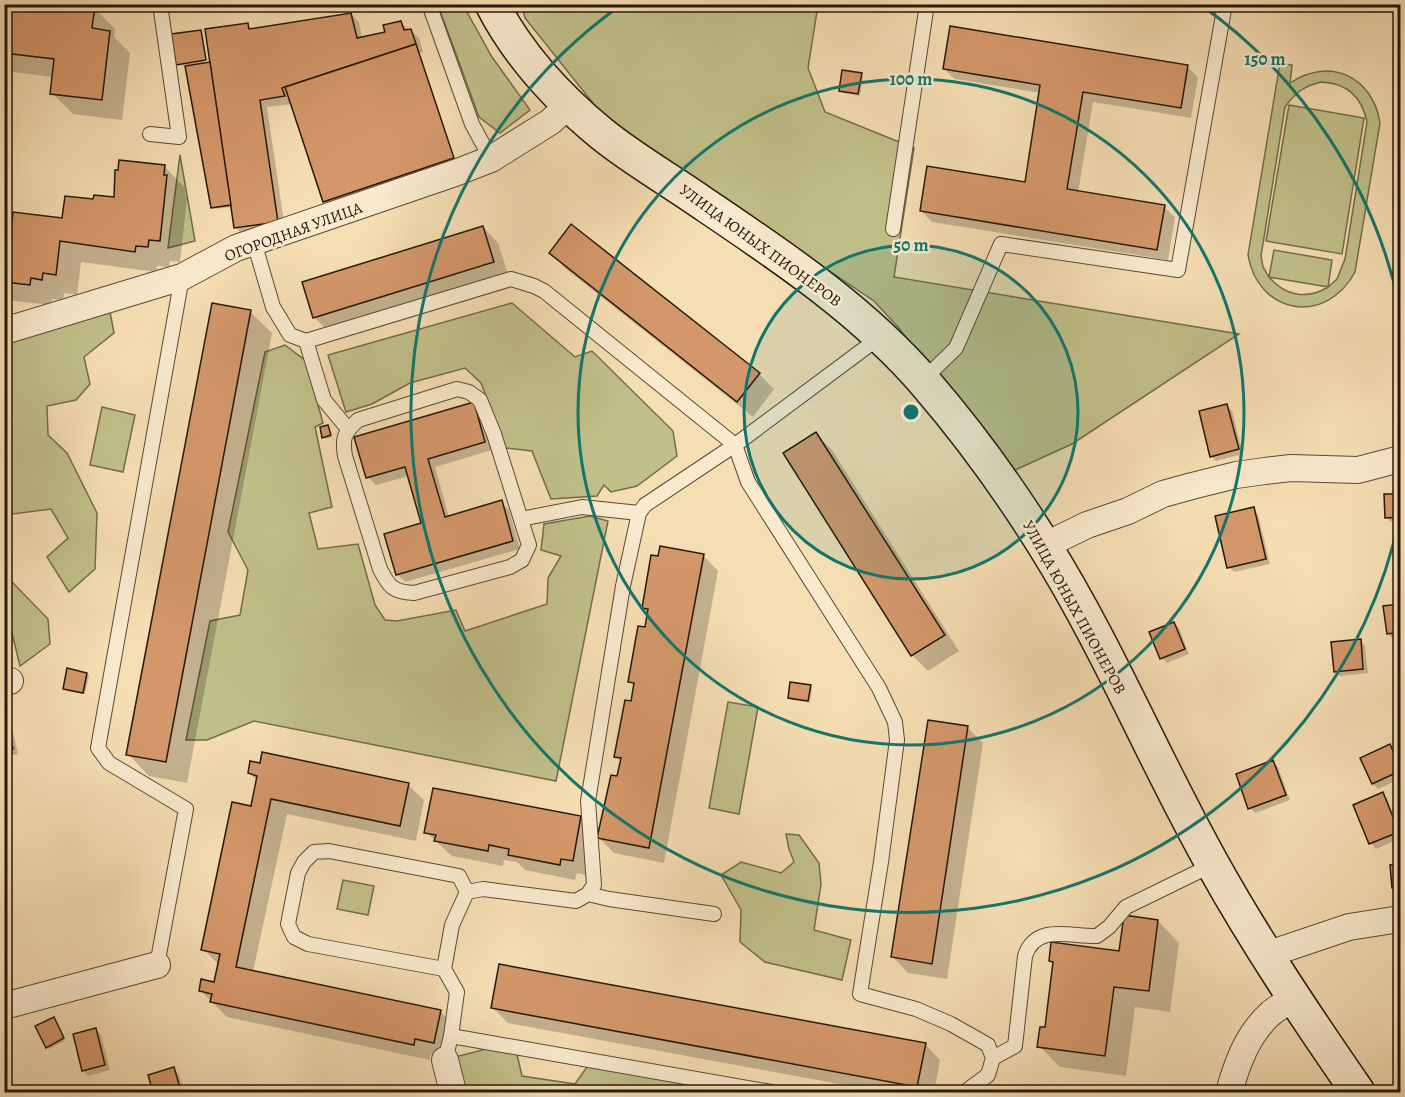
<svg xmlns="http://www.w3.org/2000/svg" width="1405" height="1097" font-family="Alegreya,serif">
	<rect width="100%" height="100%" fill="#f6deb3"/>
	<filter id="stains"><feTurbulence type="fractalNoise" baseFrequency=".00333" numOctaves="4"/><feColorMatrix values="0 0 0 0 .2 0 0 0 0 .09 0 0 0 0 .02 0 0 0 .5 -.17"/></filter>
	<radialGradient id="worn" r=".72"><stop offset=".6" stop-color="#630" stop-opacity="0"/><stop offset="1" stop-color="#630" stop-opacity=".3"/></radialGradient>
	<g fill="#c1c089" stroke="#726c4a" stroke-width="1.5" fill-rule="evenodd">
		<polygon points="438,5 463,5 492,57 530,110 500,133 479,117"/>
		<polygon points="522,5 818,5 808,68 825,112 914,148 894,277 1239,334 1072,444 1013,471 922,359 899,328 874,301 608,122 525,18"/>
		<path d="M1280,63l12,2 -2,18c40,-27 83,-6 90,40l-25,149c-29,54 -97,43 -107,-17zM1321,82c26,1 41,15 46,40l-22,137 -8,20 -9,8 4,-27 -58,-10 -5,27 -6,-10 -2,-11 24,-149c10,-14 19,-21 36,-25zM1269,277l59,10c-21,13 -43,9 -59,-10z"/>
		<polygon points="1289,105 1364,118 1342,254 1266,241"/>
		<polygon points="180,155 195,241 168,248"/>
		<polygon points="512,303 575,357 592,351 673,431 677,456 637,486 611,492 604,485 597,496 551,499 532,451 506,448 481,383 465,368 410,383 372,404 346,412 328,355"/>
		<polygon points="110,312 114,333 84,357 90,384 76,400 47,406 48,435 67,453 97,513 95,569 69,592 47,557 68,538 51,509 5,515 4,343"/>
		<polygon points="285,345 306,361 323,423 315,427 332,507 309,513 318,549 358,544 375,605 385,620 397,621 456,610 465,631 547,604 548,578 561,556 541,550 544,524 590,516 608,521 556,781 254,721 207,740 186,740 210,621 240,615 248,570 228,532 265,352"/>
		<polygon points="102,407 135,415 123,472 90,465"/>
		<polygon points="5,550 9,579 48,619 50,644 20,666 5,604"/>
		<polygon points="728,702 758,707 739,814 709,808"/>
		<polygon points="786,834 799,835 819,863 821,884 814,930 851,940 842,980 765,962 740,942 741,910 721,875 741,862 781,873 794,862 789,849"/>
		<polygon points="343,880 374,886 368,915 337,909"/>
		<polygon points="494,1047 516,1050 522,1076 575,1084 589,1064 754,1092 460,1092 455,1057"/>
	</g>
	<g fill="#0003">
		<polygon points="4,4 94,8 115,29 114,37 130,53 122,120 73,114 52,93 53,77 4,71"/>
		<polygon points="351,14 359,22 362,38 387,33 401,23 419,38 423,52 419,53 455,160 326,203 292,104 267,107 285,229 243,235 235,227 232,207 214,209 212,207 186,65 179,66 177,64 200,32 205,68 247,25 253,30"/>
		<polygon points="1187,67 1198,77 1191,118 1093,102 1078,193 1164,207 1175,217 1168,260 932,222 921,211 1026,184 1041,93 955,79 944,69"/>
		<polygon points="861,74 863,76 860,96 843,93 840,91"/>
		<polygon points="164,166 185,188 185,195 187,198 180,262 170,261 169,267 157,266 156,272 81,262 77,295 64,293 63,300 52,299 51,305 4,300 4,234 12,235 63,220 94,201 116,199"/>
		<polygon points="483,227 498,243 509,277 330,333 315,318 304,283"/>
		<polygon points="551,253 759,374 774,389 753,417 566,269"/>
		<polygon points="250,312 272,333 187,783 149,776 128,754"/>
		<polygon points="473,404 482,412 492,450 435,467 449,517 501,502 509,510 520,549 405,582 397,574 422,524 409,476 376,485 368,477"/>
		<polygon points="1227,406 1232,411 1243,454 1216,461 1211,456"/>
		<polygon points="328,426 332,437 326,439 324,437"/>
		<polygon points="816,434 832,450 959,651 928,671 912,655 785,454"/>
		<polygon points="1400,495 1400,522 1391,522 1386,517 1385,496"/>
		<polygon points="1253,509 1258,514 1270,564 1234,572 1229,567"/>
		<polygon points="703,555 718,571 664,863 614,853 599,838 619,778 622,762 616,756 632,703 635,687 630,682 649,613 643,607"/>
		<polygon points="1400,605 1400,638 1393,639 1388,634 1385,607"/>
		<polygon points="1174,623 1179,628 1189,654 1167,663 1162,658"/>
		<polygon points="1360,640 1365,646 1368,673 1340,676 1335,671"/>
		<polygon points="87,674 89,676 85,694 67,691 64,688"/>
		<polygon points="810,687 812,689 810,703 792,700 789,698"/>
		<polygon points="4,722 12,727 18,754 4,757"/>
		<polygon points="968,728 983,743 947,979 908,973 893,957"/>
		<polygon points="1390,745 1395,750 1400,763 1400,779 1378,789 1373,784 1362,758"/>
		<polygon points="1273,762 1278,767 1290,800 1255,813 1250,808"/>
		<polygon points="249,773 408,785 424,800 416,841 287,814 253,972 440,1011 456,1027 449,1058 431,1054 430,1060 227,1017 201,991 215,984 219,965 203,949 252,808 258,781"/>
		<polygon points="1382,794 1387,799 1400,831 1400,838 1376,849 1371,843 1355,805"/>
		<polygon points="581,817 596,833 588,876 577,873 575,880 525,870 517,862 504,860 503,866 452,856 426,832"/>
		<polygon points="1392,866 1400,866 1400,893 1393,888"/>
		<polygon points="1158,921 1179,943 1170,1012 1135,1007 1126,1076 1060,1067 1039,1046 1046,1029 1054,965 1050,961 1121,953"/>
		<polygon points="492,1007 925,1044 940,1060 934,1092 882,1092 508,1023"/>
		<polygon points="55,1021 65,1041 49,1049 47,1047"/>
		<polygon points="96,1030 101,1035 110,1070 88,1076 83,1070"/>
		<polygon points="174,1069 179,1074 184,1092 155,1092 150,1076"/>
	</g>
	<g fill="#d4976a" stroke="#24180c" stroke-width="1.5">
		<polygon points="4,4 78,4 95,6 92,28 110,31 102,100 50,94 54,59 4,53"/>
		<polygon points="351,13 357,38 385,32 383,25 401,21 404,30 411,29 416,44 282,88 285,96 260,100 278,222 234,228 205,29 248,23 249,29"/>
		<polygon points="950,26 1188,65 1181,108 1083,92 1067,189 1165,205 1157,250 920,211 927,166 1025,182 1040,85 943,69"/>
		<polygon points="201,30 206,60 176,65 171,34"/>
		<polygon points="416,44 454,158 323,202 285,87"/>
		<polygon points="210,62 231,205 211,208 185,66"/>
		<polygon points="842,70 862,73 858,94 839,91"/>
		<polygon points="119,160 165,165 164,175 167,175 160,241 149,240 148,247 136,246 135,252 60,241 56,275 43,273 42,280 31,278 30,285 4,282 4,232 11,233 13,212 62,218 65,196 93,199 94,195 114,197 115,170 118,170"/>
		<polygon points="571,224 760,373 737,402 549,253"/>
		<polygon points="483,226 494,262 313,318 302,282"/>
		<polygon points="212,303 251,310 166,762 126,755"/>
		<polygon points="474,402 485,442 428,459 445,517 502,500 513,541 396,575 384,534 421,523 405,467 366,478 354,437"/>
		<polygon points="1227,404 1239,449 1210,457 1199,411"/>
		<polygon points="328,425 331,435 322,438 320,427"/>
		<polygon points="816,432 945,635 911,656 783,453"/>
		<polygon points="1384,494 1400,494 1400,517 1385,518"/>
		<polygon points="1254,507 1266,559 1227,568 1215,516"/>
		<polygon points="660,546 704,554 649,848 597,838 611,775 617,776 621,758 614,757 625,700 631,701 634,683 628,682 638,626 645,627 648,609 642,608 651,555 658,556"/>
		<polygon points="1400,604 1400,632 1387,634 1383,606"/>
		<polygon points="1174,622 1185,649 1160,659 1149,632"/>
		<polygon points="1361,639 1363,669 1334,672 1331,642"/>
		<polygon points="67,668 87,673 83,693 63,689"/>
		<polygon points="790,682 811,685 808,701 788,698"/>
		<polygon points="7,720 13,749 4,751 4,721"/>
		<polygon points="928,720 968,726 932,964 891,957"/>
		<polygon points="1390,744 1400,767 1400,771 1372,784 1360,758"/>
		<polygon points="262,752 409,783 400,826 271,799 236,967 441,1010 434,1043 415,1039 414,1045 210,1002 212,994 199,991 201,979 214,982 220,954 201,950 232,802 251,806 257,776 248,773 250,761 260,763"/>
		<polygon points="1273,760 1286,795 1248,809 1236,774"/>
		<polygon points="433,788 581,816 573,861 561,859 560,865 508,855 509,849 489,845 488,851 434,841 436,835 424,833"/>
		<polygon points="1383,792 1399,832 1369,844 1353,805"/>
		<polygon points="1400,864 1400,888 1392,888 1390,865"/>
		<polygon points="1124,915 1158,920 1149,991 1114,987 1105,1056 1037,1047 1040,1027 1045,1027 1053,962 1049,961 1051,942 1119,951"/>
		<polygon points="499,964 926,1043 917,1087 491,1008"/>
		<polygon points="54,1017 64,1038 46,1048 35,1026"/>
		<polygon points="96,1028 105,1065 82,1071 73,1034"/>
		<polygon points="174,1067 180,1088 164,1092 153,1092 148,1075"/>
	</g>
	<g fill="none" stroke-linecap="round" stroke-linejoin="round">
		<defs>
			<g id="service">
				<polyline points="429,4 472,124 491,159"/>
				<polyline points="150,134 179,137 160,4"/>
				<polyline points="893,229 927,4"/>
				<polyline points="254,242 273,307 290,335 306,341 511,279 534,286 544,291 735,445 748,482 879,688 895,722 897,740 881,862 860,994 916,1009 951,1024 988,1045 993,1058 988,1075 965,1092"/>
				<polyline points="306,341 324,400 348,429"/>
				<polyline points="923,380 956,348 1001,244 1178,270 1225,4"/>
				<path d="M457,389l12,3 11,8 14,34 35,111 -7,15 -12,7 -96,26c-21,-1 -25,-6 -34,-24l-35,-113c-3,-18 -1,-23 13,-36z"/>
				<polyline points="521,519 582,507 639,513"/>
				<polyline points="588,894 609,899 714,914"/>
				<polyline points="157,965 186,809 109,763 98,748 182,277"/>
				<polyline points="444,969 308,944 294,937 288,924 298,873 304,862 314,852 329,851 459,876 467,892"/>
				<polyline points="451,1036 771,1092"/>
				<path d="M993,1058l22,-12 10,-90c11,-33 46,-19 72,-20l12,-9 17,-20 86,-42"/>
				<polyline points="445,1060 451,1036 457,992 444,969 452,925 467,892 483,889 576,901 588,894 594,885 588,801 623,586 639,513 645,505 735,445 880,337"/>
			</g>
			<g id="minor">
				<polyline points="4,331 182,277 236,248 455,173 491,159 550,122 569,105"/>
				<polyline points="1044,546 1087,525 1128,511 1163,494 1192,486 1236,475 1265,471 1291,468 1358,470 1400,459"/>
				<polyline points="4,683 10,681"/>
				<polyline points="1266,955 1349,927 1400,919"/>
				<polyline points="4,1006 157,965"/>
				<polyline points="445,1060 453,1092"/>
				<path d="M1229,1092c8,-28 18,-57 41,-78 7,-6 16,-11 23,-16"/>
			</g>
			<path id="secondary" d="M492,4c26,51 66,94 110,130 31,25 66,45 99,68 80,54 163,109 226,183 43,50 82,104 117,160 64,102 110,215 169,320 44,79 94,153 145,227"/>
		</defs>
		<use href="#service" stroke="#584a36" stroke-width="16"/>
		<use href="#minor" stroke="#584a36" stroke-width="28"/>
		<use href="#secondary" stroke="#24180c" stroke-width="36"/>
		<use href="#service" stroke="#f9eace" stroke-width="14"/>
		<use href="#minor" stroke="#f9eace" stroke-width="26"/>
		<use href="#secondary" stroke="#f9eace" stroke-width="33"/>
	</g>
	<circle cx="911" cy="412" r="167" fill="#0f766e" fill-opacity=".12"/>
	<g fill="none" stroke="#0f766e" stroke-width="3">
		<circle cx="911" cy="412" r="167"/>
		<circle cx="911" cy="412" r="333"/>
		<path d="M1400 516A500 500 0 1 1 621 5M1201 5A500 500 0 0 1 1400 308"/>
	</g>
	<g text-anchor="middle" stroke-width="5" stroke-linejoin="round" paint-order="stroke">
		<g font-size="16" fill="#24180c" stroke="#f9eace">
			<text transform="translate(293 231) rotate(-20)" y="6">ОГОРОДНАЯ УЛИЦА</text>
			<text transform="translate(761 245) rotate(36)" y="6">УЛИЦА ЮНЫХ ПИОНЕРОВ</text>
			<text transform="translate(1075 607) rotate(61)" y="6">УЛИЦА ЮНЫХ ПИОНЕРОВ</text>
		</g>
	</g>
	<circle cx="911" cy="412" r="9" fill="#0f766e" stroke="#f9eace" stroke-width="3"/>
	<g font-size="18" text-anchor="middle" font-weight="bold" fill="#0f766e" stroke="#f9eace" stroke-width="5" stroke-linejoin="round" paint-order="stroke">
		<text x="1265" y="65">150 m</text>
		<text x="911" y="85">100 m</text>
		<text x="911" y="251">50 m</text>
	</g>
	<rect width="1405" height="1097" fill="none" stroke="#f6deb3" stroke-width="24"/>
	<rect x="6" y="6" width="1393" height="1085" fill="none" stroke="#24180c" stroke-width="3"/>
	<rect x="12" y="12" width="1381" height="1073" fill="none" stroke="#24180c" stroke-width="1.5"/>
	<rect width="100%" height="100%" filter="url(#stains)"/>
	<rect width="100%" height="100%" fill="url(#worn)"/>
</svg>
